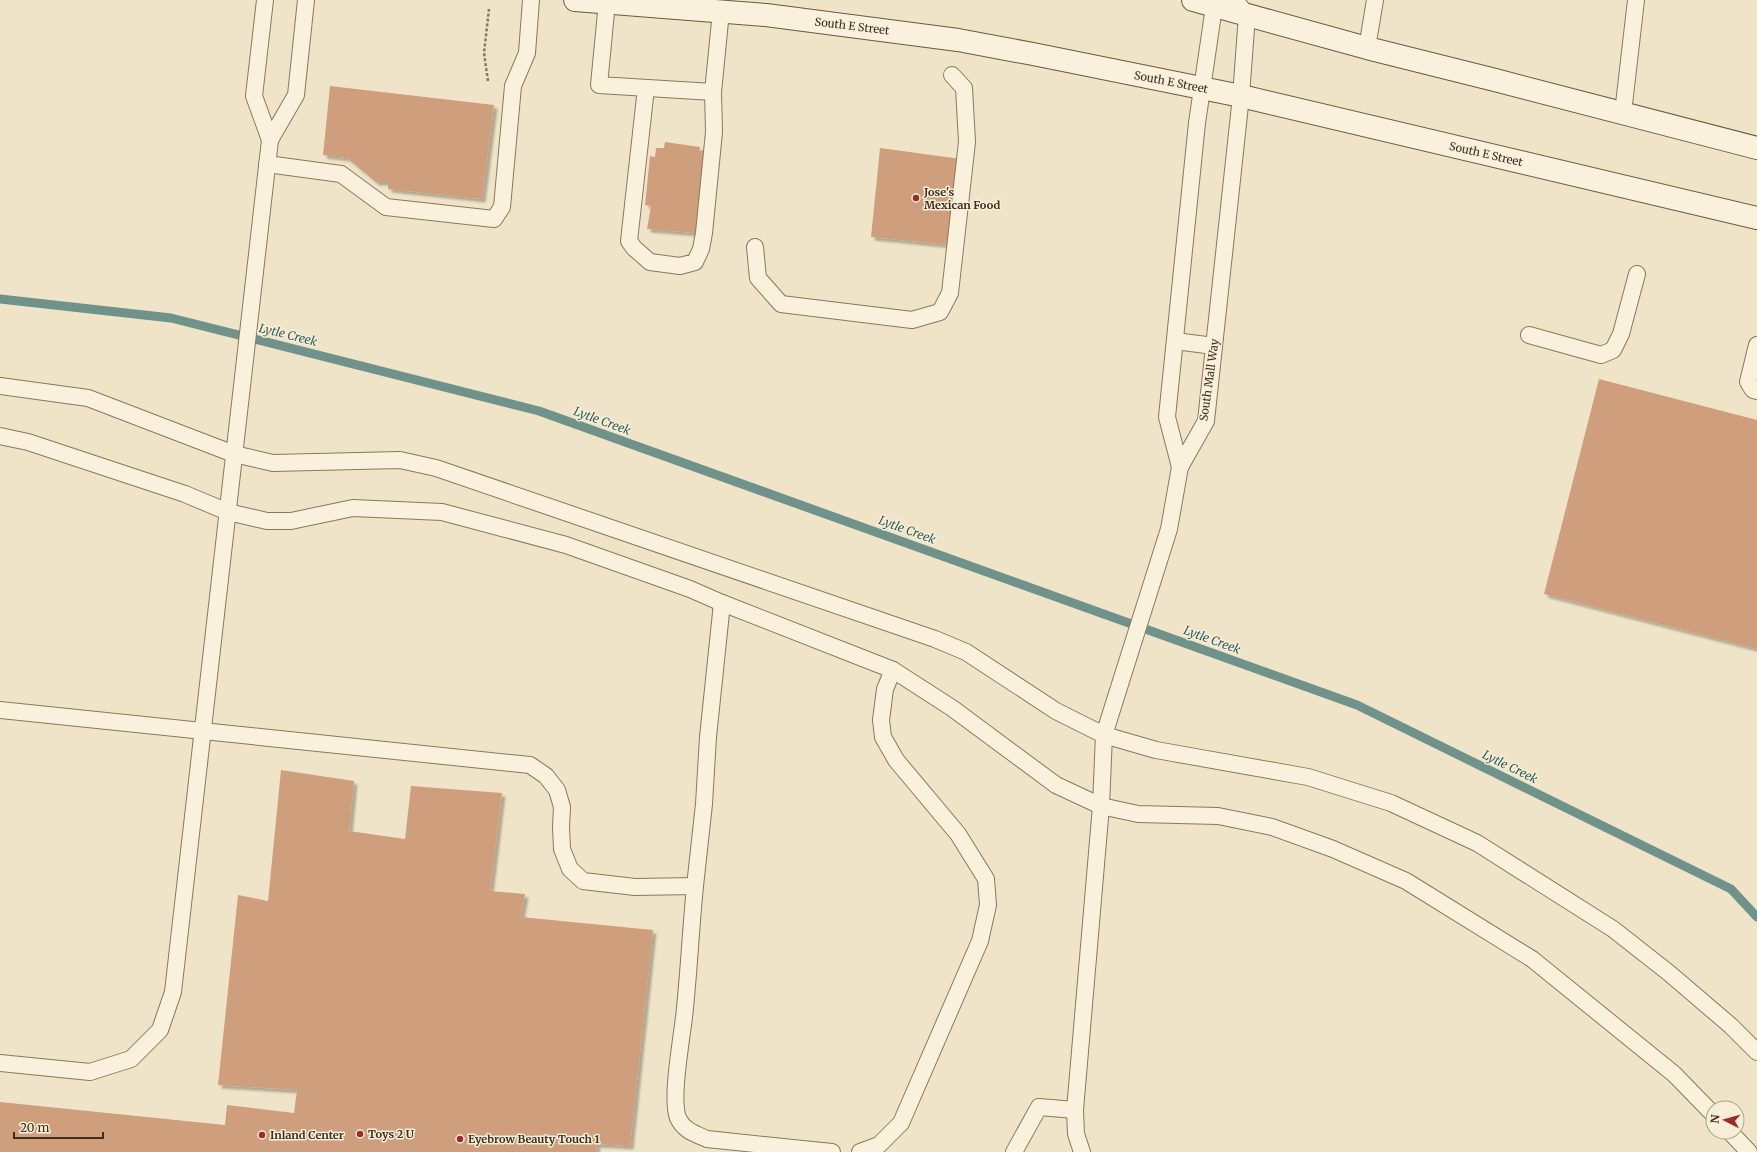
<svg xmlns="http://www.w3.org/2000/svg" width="1757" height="1152" font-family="Merriweather,serif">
	<defs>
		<filter id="shadow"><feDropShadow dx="3.5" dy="3.5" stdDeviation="1" flood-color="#0004"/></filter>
	</defs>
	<rect width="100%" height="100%" fill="#f0e4c8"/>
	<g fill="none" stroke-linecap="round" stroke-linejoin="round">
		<polyline stroke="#6f938a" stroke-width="9" points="0,299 171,318 539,411 1357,705 1731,889 1757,917"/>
	</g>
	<g fill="#cf9f7d" filter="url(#shadow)">
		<polygon points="330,86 494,105 482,199 388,189 388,182 376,182 347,158 323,155"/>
		<polygon points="665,142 700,147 699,151 705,151 696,233 647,229 651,206 645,205 650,156 655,157 656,148 664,148"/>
		<polygon points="880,148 961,159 951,245 871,237"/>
		<polygon points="1599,379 1757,420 1757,649 1544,594"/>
		<polygon points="281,770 354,781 349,831 405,839 411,786 502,793 490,891 525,894 521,917 653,930 630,1146 597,1144 596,1152 0,1152 0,1102 225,1125 227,1105 294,1113 297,1090 218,1085 238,895 268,901"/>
	</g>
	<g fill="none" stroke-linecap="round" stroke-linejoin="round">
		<defs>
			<g id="service">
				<polyline points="265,0 254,96 270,140"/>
				<polyline points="607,2 599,85 713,92"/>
				<polyline points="1367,48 1375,0"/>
				<polyline points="646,88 629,241 634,248 650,262 680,266 695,262 701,249 704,233 714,132 713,92 721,11"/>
				<polyline points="1623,113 1636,0"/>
				<polyline points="267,164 341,174 386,207 494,219 502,207 513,86 527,53 531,0"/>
				<polyline points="755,247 758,278 781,304 912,320 940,312 950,293 967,142 964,88 952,75"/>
				<polyline points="1529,335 1601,355 1613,350 1621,334 1637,274"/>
				<polyline points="1175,341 1214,346"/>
				<polyline points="1757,345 1748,382 1753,390 1757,391"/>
				<polyline points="0,386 88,398 234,454 273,463 400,460 436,468 935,639 966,652 1056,711 1104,735 1156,750 1308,777 1391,803 1477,843 1613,929 1669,973 1731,1026 1757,1052"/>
				<polyline points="0,436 28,442 185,494 228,512 267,521 291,521 353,508 442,512 566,545 690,589 722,603 893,670 952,708 1056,785 1101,806 1138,814 1218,816 1272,827 1333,849 1406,881 1532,959 1674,1074 1713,1114"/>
				<polyline points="1180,467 1167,417 1197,123 1215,0"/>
				<path d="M0,710l530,55 16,11 11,14 5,17 -1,20 1,22 8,20 13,12 52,6 60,-1c-4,41 -6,82 -10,122 -2,25 -15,89 -7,110 6,13 18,16 29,21l125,13"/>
				<polyline points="695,886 704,804 708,737 722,603"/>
				<polyline points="0,1063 90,1072 131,1059 160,1030 173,992 270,140 296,95 306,0"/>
				<polyline points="1730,1132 1749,1152"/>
				<polyline points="860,1152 879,1145 901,1123 980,941 988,905 986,879 958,834 896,760 883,737 881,720 885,689 893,670"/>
				<polyline points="1014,1152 1039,1107 1075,1110"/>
				<polyline points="1082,1152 1076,1134 1075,1110 1101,806 1104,735 1169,529 1180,467 1206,421 1241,96 1247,15 1235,0"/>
			</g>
			<g id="secondary">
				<polyline points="575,0 766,15 958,40 1033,54 1241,96 1757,218"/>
				<polyline points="1193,0 1367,48 1495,80 1757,148"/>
			</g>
		</defs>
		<use href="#service" stroke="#8d765c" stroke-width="18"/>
		<use href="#secondary" stroke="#6f573f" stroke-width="24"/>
		<polyline stroke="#8d765c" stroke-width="2.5" stroke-dasharray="3 2" stroke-linecap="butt" points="488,81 484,53 489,9"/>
		<use href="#service" stroke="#faf1dc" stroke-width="16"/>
		<use href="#secondary" stroke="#faf1dc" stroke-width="22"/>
	</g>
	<g fill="#9e2a2b" stroke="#f7eed8" stroke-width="1.5">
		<circle cx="916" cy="198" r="4"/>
		<circle cx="360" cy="1134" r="4"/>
		<circle cx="262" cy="1135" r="4"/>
		<circle cx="460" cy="1139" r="4"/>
	</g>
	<g text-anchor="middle" stroke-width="3" stroke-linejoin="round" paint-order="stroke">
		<g font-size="11" fill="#3d2e20" stroke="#f7eed8">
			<text transform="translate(852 26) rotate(7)" y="4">South E Street</text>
			<text transform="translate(1171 82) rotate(11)" y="4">South E Street</text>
			<text transform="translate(1486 154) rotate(13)" y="4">South E Street</text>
			<text transform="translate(1209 380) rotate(-82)" y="4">South Mall Way</text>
		</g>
		<g font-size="11" font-weight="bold" fill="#3d2e20" stroke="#f7eed8" text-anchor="start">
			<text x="924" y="196">Jose's<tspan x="924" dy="13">Mexican Food</tspan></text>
			<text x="368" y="1138">Toys 2 U</text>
			<text x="270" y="1139">Inland Center</text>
			<text x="468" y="1143">Eyebrow Beauty Touch 1</text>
		</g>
		<g font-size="12" font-style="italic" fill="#2f5d5a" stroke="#f7eed8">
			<text transform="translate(288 335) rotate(14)" y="4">Lytle Creek</text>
			<text transform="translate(602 421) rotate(20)" y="4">Lytle Creek</text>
			<text transform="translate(907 530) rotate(20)" y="4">Lytle Creek</text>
			<text transform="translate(1212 640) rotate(20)" y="4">Lytle Creek</text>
			<text transform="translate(1510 767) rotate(26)" y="4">Lytle Creek</text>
		</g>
	</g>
	<g transform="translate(1725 1120) rotate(276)"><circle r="19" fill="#f7eed8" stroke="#ada18e"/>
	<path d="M0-3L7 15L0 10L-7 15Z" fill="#9e2a2b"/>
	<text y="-6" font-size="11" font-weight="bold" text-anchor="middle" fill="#3d2e20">N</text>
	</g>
	<path d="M14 1132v6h89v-6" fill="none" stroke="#3d2e20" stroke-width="2"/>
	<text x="20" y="1132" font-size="12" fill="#3d2e20" stroke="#f7eed8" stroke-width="3" paint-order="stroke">20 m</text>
</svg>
